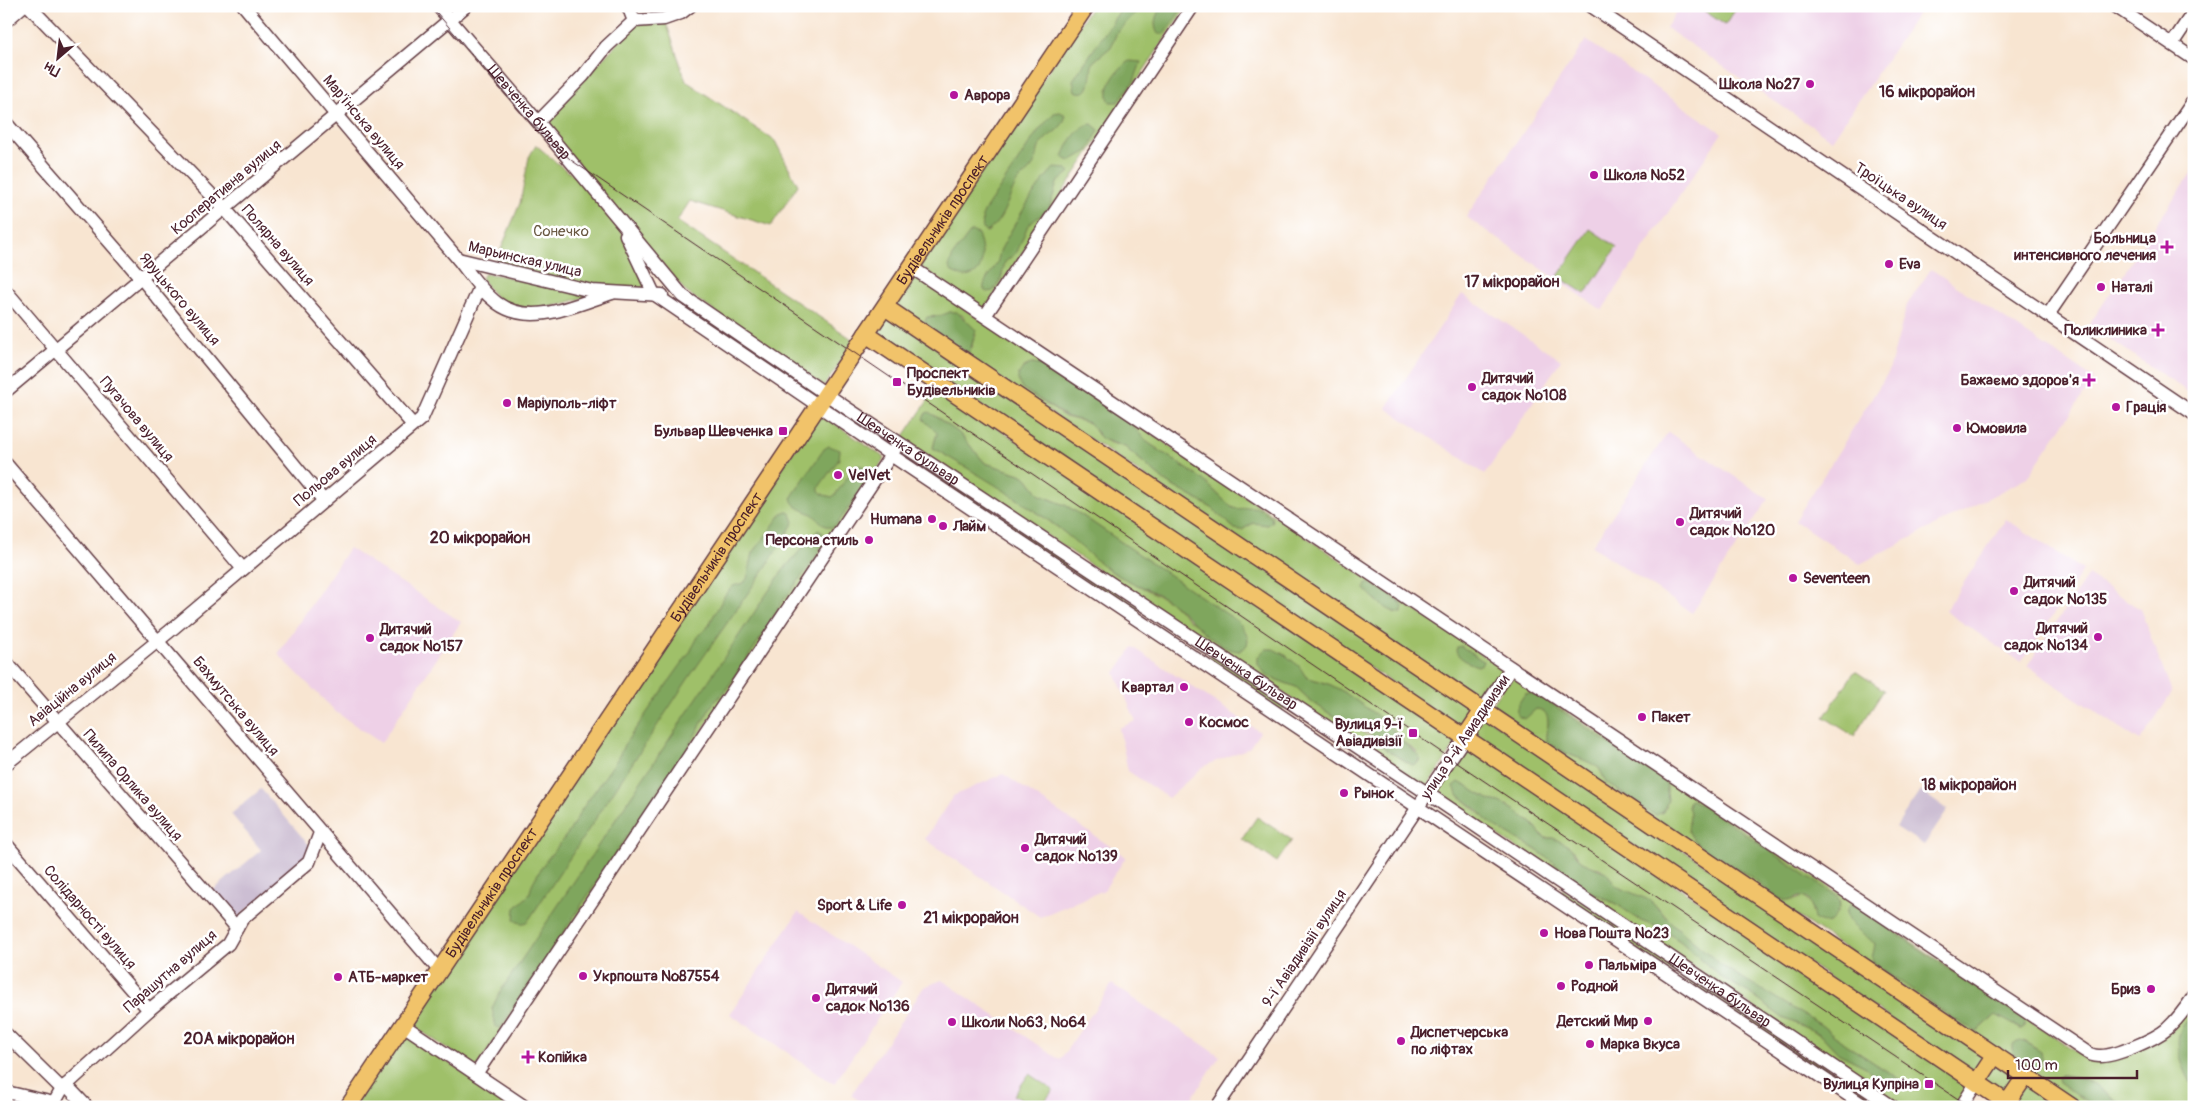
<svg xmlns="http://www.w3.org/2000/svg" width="2200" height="1113" font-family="Pangolin,sans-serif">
	<rect width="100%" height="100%" fill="#fff"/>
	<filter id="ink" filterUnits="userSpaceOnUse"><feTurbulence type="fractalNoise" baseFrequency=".02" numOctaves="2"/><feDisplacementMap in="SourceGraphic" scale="10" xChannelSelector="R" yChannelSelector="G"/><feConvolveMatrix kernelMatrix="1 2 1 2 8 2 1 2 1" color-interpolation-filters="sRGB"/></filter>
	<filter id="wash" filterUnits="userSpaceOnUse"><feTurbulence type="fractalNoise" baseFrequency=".0096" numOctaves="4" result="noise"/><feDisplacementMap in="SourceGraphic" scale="20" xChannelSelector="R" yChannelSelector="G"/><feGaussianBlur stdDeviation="1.12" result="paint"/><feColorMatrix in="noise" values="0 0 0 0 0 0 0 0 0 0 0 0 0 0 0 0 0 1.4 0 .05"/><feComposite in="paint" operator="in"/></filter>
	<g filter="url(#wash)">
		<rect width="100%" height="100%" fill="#f8e5d1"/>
		<g fill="#eed0e7">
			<polygon points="1680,6 1908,6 1918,13 1832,140 1666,28"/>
			<polygon points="1586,40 1722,133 1602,310 1466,217"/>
			<polygon points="2194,169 2194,396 2089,325"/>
			<polygon points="1931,269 2094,379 2027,478 1860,564 1795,521 1889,371 1907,305"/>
			<polygon points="1462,294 1561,360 1485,474 1386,408"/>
			<polygon points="1668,432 1768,499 1692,613 1592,546"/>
			<polygon points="2006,519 2083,570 2021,662 1945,611"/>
			<polygon points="349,548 461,622 381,743 336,712 278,654"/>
			<polygon points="2088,575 2140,609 2172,693 2140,741 2027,666"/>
			<polygon points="1133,647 1260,732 1249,748 1204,766 1168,798 1128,771 1119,728 1136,721 1115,673"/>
			<polygon points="1003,774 1126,857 1104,890 1040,917 925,839 953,796"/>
			<polygon points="798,912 902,982 834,1084 730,1014"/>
			<polygon points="942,980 1060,1060 1112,984 1220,1056 1186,1107 868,1107 851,1095 924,987"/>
		</g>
		<g fill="#ccbed3">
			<polygon points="261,789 311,847 306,859 235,920 211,892 261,850 231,814"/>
			<polygon points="1920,791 1948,810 1924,845 1896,827"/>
		</g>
		<g fill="#9fc069" stroke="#74704a" fill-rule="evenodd">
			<polygon points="1092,6 1187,6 984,310 918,265"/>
			<polygon points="1701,6 1738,6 1725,25 1700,8"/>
			<polygon points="666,22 686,81 775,141 798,185 771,226 690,201 677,221 855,341 824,386 686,292 543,122 636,24"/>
			<polygon points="536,145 563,168 584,182 617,221 649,291 611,290 494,266 520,203 529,157"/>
			<polygon points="1590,229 1617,247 1585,294 1558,276"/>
			<path d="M484,274l14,1 94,20c-29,8 -66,25 -94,4 -6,-5 -12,-14 -17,-21z"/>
			<path d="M912,274l593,396 -22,34 -592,-399zM950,312l12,3 14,20 -3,5 -1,8 -38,-32 11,-1zM1031,364l9,1 17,8 60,41 14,10 16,18 55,37 29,28 11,3 6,-3 14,17 -9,-1 -11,7 -7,-1 -23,-21 -46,-26 -41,-35 -15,-4 -13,-9 -3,-7 -5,-4 -24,-6 -43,-29 2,-21zM1377,587l23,15 -5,11 -30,-24z"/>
			<polygon points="683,300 801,381 797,387 679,307"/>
			<polygon points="886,313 1477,712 1464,731 873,333"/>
			<path d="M937,387l522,352 -33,49 -524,-349zM926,413l8,2 25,18 26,30 35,11 7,4 13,17 25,10 18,11 140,96 14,9 11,17 -5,11 -17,-2 -37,-27 -18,-18 -59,-30 -41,-35 -43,-31 -34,-23 -61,-35 4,-15 -14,-14zM1285,655l13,11 8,11 25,8 50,34 14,12 5,9 17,12 3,8 -30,-8 -12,-11 -48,-27 -19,-13 -15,-14 -21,-8z"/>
			<polygon points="819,413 885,458 476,1068 409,1023"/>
			<polygon points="901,447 1141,608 1137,615 896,454"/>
			<polygon points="1212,655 1287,704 1282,711 1208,662"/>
			<polygon points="1855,671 1884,690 1854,736 1824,717"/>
			<path d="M1512,675l571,381 30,3 81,-55 -4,77 4,6v20c-15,0 -56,3 -67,-1 -27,-11 -33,-31 -67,-31l-2,5 3,4 34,23h-15l-591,-399zM1530,693l16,7 115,79 6,7 -1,22c-24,-3 -38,-5 -55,-25 -5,-5 -10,-14 -16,-18 -21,-12 -32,-6 -48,-30 2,-7 3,-31 -11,-26 -5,2 -11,7 -15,9l-5,-5zM1696,802l94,62 50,37 -2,12 -26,-1v-7l-9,-8 -8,3 -18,-3 -27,-21 -47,-30 -14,-23 2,-9 -3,-11zM1852,905l166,110 8,10 -2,2 -4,2 -19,-13 -5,-1 -16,14 -10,-1 -95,-65v-18zM2024,1041l12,7 -9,17 -14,-12z"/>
			<polygon points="1484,716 1990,1057 1977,1077 1471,736"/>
			<path d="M1466,744l505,340 -15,23h-54l-469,-315zM1457,794h23l10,6 17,5 26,19 7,10 6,4h7l21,13 8,11 6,4 12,2 10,9 6,9 40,20 18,19 40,35 23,16 84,49 24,19 57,37 1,5 -5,3 -19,-8 -13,-14 -28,-14 -14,-15 -10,-7 -31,-13 -34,-25 -28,-16 -41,-36 -22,-14 -17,-6 -23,-16 -43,-21 -24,-24 -24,-16 -28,-15z"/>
			<polygon points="1257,817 1292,840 1277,862 1242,839"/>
			<polygon points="1563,889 1887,1107 1872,1107 1558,896"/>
			<polygon points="403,1032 515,1107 353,1107"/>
			<polygon points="1995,1060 2020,1077 2007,1097 1982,1080"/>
			<polygon points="1029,1074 1053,1090 1041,1107 1032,1107 1014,1095"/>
			<polygon points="2026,1081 2064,1107 2021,1107 2013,1101"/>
		</g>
		<g fill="#7fa65d" stroke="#646244">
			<path d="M1123,6h19l-25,26 -6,15 -18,15c-4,10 1,37 -18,29l-2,-11z"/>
			<path d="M1162,6h22l-20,28h-6c-6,-10 -2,-19 4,-28z"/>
			<path d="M1129,61l12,1 -7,19 -16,21h-8c-8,-13 8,-34 19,-41z"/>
			<path d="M1060,112l6,3c-4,17 -17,18 -25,29 -4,5 -3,12 -6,18 -4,9 -12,13 -18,20 -10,17 -12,37 -30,50l-4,-2 -1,-13 3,-7 53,-79 16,-18z"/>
			<path d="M1092,124l7,6 -11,21 -18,10 -7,-3c3,-12 15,-33 29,-34z"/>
			<path d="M1054,168l13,1 3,3 -13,11 -8,26 -21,16 -11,27 -12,10 -4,17 -8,12 -6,1 -3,-2c-2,-9 9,-18 13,-27 2,-5 2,-10 4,-14 13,-24 34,-62 53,-81z"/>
			<path d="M971,231l7,3c5,16 10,41 -14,43l-12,-5 -3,-5 4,-12z"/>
			<polygon points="950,312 957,312 976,330 970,351 967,353 926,325 925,321 927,317 940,316"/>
			<path d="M1031,364l9,1 17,8 74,51 16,18 55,37 29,28c9,4 12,0 20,0 8,0 14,5 20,9l1,6 -5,3 -14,-2 -11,7 -7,-1 -23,-21 -46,-26 -41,-35 -23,-8 -13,-16 -24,-7 -43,-28c-9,-11 -2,-19 9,-24z"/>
			<path d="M929,412l30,21 26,30 35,11 7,4 13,17 25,10 18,11 154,105c9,8 18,24 2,30 -23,-1 -50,-35 -67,-48 -19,-14 -42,-19 -61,-32 -21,-14 -38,-33 -59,-48 -38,-28 -78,-51 -119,-75l4,-15 -14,-14 3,-6z"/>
			<path d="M829,446l11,4 -1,9 -20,28v4l5,4 8,2 3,-2 20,-29h8l6,6 -8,18 -24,34 -5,4c-10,-2 -13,-9 -20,-14 -8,-4 -19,-6 -21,-16l33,-49z"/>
			<path d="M786,511l5,3 3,8 -28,45 -78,112 -158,239c-5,7 -9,6 -16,2l1,-12 14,-13 4,-13 12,-20 24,-30 13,-23 36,-51 6,-13 66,-93 9,-17 8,-7 18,-33 8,-9 10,-3 4,-4 6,-26 29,-40z"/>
			<polygon points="818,530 823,533 826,539 812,563 780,605 765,632 725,691 712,705 681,760 661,785 500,1028 496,1027 492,1008 500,992 768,592 784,569"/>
			<path d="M1366,583c10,1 31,16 37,23l-1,7c-13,1 -29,-15 -37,-24z"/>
			<path d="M1461,646l22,15 -1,3 -4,2c-8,-2 -20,-8 -22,-15l1,-4z"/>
			<polygon points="1265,649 1273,649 1285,655 1299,666 1306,677 1331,685 1344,692 1389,724 1400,740 1420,756 1418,763 1412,765 1390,752 1368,733 1330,714 1311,701 1296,687 1267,676 1258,664 1258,657"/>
			<path d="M1530,693l16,7 120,82 2,18 -5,12 -7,3 -8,-4 -42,-29 -7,-14c-18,-12 -33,-11 -52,-27 -1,-11 7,-31 -11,-32l-11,10 -7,-3c-4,-7 2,-15 7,-22z"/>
			<polygon points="1459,782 1490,800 1500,802 1516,811 1533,824 1540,834 1546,838 1553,838 1568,845 1582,862 1606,872 1616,886 1649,900 1674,925 1724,967 1821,1025 1845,1044 1902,1081 1903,1087 1898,1089 1889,1087 1879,1081 1866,1067 1838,1053 1824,1038 1814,1031 1783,1018 1749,993 1721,977 1680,941 1658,927 1641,921 1618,905 1575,884 1556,864 1535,849 1499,829 1486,820 1479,811 1457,794 1454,786"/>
			<path d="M1692,800l18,10 128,87 2,9c-5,14 -12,22 -26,13 -2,-10 -2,-22 -15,-22l-10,4c-14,-1 -26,-16 -38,-24 -16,-11 -50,-25 -60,-41 -7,-11 3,-17 -3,-29l1,-6z"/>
			<path d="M1850,905l7,2 161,108 7,7 -1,5 -3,2 -25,-14 -16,14 -4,2 -19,-10 -83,-58 -2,-5 3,-13c-7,-11 -39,-24 -25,-40z"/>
			<path d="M2194,1016v71c-13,-19 -28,-57 0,-71z"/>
			<polygon points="2019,1040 2029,1044 2041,1052 2043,1061 2038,1068 2031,1067 2013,1053 2013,1044"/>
			<polygon points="2060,1075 2082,1078 2094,1084 2111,1098 2128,1107 2095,1107 2059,1083 2058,1078"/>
		</g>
	</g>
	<g filter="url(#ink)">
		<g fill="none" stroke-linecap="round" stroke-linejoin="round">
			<defs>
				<g id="minor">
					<polyline points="29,6 225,209 413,425"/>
					<path d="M244,6l214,253c12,15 23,32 39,44 34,25 80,1 115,-10"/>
					<path id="s1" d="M438,6l100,116 145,174 162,111 582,386 466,314"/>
					<polyline points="628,6 634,21"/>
					<polyline points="1591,6 2194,414"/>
					<polyline points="2115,6 2194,59"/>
					<polyline points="6,21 23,6"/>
					<polyline points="2172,44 2194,11"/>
					<polyline points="538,122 583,76 606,47 634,21 664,19 681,13 690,6"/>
					<polyline points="6,123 142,279 324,501"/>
					<polyline points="626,235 654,294 891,455 1866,1107"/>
					<polyline points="458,259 592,291 662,295"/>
					<path d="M911,267l1174,784c4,3 9,5 14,5 16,1 56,-17 68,-27 11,-10 19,-21 27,-33"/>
					<polyline points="6,291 243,569"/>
					<polyline points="2048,315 2194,100"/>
					<polyline points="985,316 1193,6"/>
					<polyline points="6,391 466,6"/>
					<polyline points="6,464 439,970"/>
					<polyline points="6,662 237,928"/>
					<polyline points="1483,710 1511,668"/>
					<polyline points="6,764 170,631 422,418 480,287"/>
					<polyline points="6,844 149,1010"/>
					<polyline points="403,1025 525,1107"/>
					<polyline points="6,1034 62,1089"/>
					<polyline points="476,1074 895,449"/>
					<polyline points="66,1085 87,1107"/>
					<polyline points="6,1092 54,1103"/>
					<polyline points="52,1107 62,1089 149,1010 228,944 242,919 309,862 320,833"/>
					<polyline points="1217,1107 1465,737"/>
					<polyline points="1961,1107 1977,1082"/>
				</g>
				<g id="major">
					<polyline points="885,307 2072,1107"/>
					<polyline points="866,334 2013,1107"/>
					<polyline points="1465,737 1483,710"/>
					<polyline points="1977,1082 1995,1055"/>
					<polyline points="2007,1103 2026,1075"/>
					<path id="s2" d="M348,1107l738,-1101"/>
				</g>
			</defs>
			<use href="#minor" stroke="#643d44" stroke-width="15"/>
			<use href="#major" stroke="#643d44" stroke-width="19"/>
			<use href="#minor" stroke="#fff" stroke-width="12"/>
			<use href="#major" stroke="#f1c36a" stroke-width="16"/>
			<polyline stroke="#4a1f2b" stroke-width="1" points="431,6 529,121 571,160 1438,750 1970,1107"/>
		</g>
	</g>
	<g fill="#b5179e" stroke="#fff" stroke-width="2">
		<circle cx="1810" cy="84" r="5"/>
		<circle cx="954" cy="95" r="5"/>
		<circle cx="1594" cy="175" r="5"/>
		<path d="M2164.5 239.5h5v5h5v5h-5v5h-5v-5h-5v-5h5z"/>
		<circle cx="1889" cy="264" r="5"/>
		<circle cx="2101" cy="287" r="5"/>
		<path d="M2155.5 322.5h5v5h5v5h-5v5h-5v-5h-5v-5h5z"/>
		<path d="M2086.5 372.5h5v5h5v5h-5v5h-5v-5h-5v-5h5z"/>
		<rect x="892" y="377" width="10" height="10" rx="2.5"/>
		<circle cx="1472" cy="387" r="5"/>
		<circle cx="507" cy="403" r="5"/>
		<circle cx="2116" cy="407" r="5"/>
		<circle cx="1957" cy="428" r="5"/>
		<rect x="778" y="426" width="10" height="10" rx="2.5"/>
		<circle cx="838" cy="475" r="5"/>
		<circle cx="932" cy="519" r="5"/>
		<circle cx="1680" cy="522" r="5"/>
		<circle cx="943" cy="526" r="5"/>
		<circle cx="869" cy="540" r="5"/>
		<circle cx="1793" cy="578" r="5"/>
		<circle cx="2014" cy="591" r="5"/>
		<circle cx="2098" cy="637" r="5"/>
		<circle cx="370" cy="638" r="5"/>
		<circle cx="1184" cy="687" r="5"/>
		<circle cx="1642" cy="717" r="5"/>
		<circle cx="1189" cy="722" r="5"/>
		<rect x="1408" y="728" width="10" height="10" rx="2.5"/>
		<circle cx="1344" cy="793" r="5"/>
		<circle cx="1025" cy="848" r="5"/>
		<circle cx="902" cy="905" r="5"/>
		<circle cx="1544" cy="933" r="5"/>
		<circle cx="1589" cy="965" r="5"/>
		<circle cx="583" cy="976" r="5"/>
		<circle cx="338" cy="977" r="5"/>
		<circle cx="1561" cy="986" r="5"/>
		<circle cx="2151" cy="989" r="5"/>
		<circle cx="816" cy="998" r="5"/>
		<circle cx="1648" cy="1021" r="5"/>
		<circle cx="952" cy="1022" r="5"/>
		<circle cx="1401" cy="1041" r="5"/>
		<circle cx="1590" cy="1044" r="5"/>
		<path d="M525.5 1049.5h5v5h5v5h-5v5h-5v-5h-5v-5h5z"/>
		<rect x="1924" y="1079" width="10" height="10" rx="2.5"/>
	</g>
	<g text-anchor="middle" stroke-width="5" stroke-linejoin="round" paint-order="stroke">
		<g font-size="15" font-weight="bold" fill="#4a1f2b" stroke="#fff" text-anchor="start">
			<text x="1800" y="89" text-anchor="end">Школа №27</text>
			<text x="964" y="100">Аврора</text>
			<text x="1604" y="180">Школа №52</text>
			<text x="2156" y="243" text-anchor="end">Больница<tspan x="2156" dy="17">интенсивного лечения</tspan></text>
			<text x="1899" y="269">Eva</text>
			<text x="2111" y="292">Наталі</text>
			<text x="2147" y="335" text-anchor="end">Поликлиника</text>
			<text x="907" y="378">Проспект<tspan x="907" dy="17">Будівельників</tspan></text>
			<text x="1482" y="383">Дитячий<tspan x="1482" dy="17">садок №108</tspan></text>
			<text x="2079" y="385" text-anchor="end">Бажаємо здоров'я</text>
			<text x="517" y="408">Маріуполь-ліфт</text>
			<text x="2126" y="412">Грація</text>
			<text x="1967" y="433">Юмовила</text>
			<text x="773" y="436" text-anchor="end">Бульвар Шевченка</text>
			<text x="848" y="480">VelVet</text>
			<text x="1690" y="518">Дитячий<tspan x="1690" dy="17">садок №120</tspan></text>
			<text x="922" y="524" text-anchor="end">Humana</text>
			<text x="953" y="531">Лайм</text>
			<text x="859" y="545" text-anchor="end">Персона стиль</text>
			<text x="1803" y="583">Seventeen</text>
			<text x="2024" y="587">Дитячий<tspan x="2024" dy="17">садок №135</tspan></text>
			<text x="2088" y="633" text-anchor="end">Дитячий<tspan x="2088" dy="17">садок №134</tspan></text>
			<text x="380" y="634">Дитячий<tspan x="380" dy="17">садок №157</tspan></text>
			<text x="1174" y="692" text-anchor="end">Квартал</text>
			<text x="1652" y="722">Пакет</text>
			<text x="1199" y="727">Космос</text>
			<text x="1403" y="729" text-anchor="end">Вулиця 9-ї<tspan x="1403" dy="17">Авіадивізії</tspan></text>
			<text x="1354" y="798">Рынок</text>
			<text x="1035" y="844">Дитячий<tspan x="1035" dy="17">садок №139</tspan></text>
			<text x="892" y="910" text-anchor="end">Sport &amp; Life</text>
			<text x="1554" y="938">Нова Пошта №23</text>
			<text x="1599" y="970">Пальміра</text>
			<text x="593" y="981">Укрпошта №87554</text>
			<text x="348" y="982">АТБ-маркет</text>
			<text x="1571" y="991">Родной</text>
			<text x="826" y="994">Дитячий<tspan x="826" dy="17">садок №136</tspan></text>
			<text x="2141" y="994" text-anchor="end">Бриз</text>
			<text x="1638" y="1026" text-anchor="end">Детский Мир</text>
			<text x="962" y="1027">Школи №63, №64</text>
			<text x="1411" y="1037">Диспетчерська<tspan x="1411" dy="17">по ліфтах</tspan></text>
			<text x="1600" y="1049">Марка Вкуса</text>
			<text x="538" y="1062">Копійка</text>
			<text x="1919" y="1089" text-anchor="end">Вулиця Купріна</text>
		</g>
		<g font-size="15" fill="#4a1f2b" stroke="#fff">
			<text dy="5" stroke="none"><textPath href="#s1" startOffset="140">Шевченка бульвар</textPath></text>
			<text transform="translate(364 122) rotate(50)" y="5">Мар'їнська вулиця</text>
			<text transform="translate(226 187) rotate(-40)" y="5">Кооперативна вулиця</text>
			<text transform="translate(1901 196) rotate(34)" y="5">Троїцька вулиця</text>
			<text dy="5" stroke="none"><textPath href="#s2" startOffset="1068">Будівельників проспект</textPath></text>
			<text transform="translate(278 245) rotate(49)" y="5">Полярна вулиця</text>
			<text transform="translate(525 259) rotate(13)" y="5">Марьинская улица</text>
			<text transform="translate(180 299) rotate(50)" y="5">Яруцького вулиця</text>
			<text transform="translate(137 419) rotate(50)" y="5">Пугачова вулиця</text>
			<text dy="5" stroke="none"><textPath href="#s1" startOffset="652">Шевченка бульвар</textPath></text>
			<text transform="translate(335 470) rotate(-40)" y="5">Польова вулиця</text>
			<text dy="5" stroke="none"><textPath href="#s2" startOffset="662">Будівельників проспект</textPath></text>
			<text dy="5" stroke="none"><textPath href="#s1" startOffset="1058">Шевченка бульвар</textPath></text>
			<text transform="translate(72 689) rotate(-39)" y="5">Авіаційна вулиця</text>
			<text transform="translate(236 706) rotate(50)" y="5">Бахмутська вулиця</text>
			<text transform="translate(1465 737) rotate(-56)" y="5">улица 9-й Авиадивизии</text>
			<text transform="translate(133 785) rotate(49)" y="5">Пилипа Орлика вулиця</text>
			<text dy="5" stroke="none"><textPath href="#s2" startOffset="258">Будівельників проспект</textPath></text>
			<text transform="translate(90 917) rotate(49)" y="5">Солідарності вулиця</text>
			<text transform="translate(1304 948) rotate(-56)" y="5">9-ї Авіадивізії вулиця</text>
			<text transform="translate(170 971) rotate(-41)" y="5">Парашутна вулиця</text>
			<text dy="5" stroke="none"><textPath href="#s1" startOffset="1628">Шевченка бульвар</textPath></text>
		</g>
		<g font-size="15" fill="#685741" stroke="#fff">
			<text x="561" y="236">Сонечко</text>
		</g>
		<g font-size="16" font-weight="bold" fill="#4a1f2b" stroke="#fff">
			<text x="1927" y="97">16 мікрорайон</text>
			<text x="1512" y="287">17 мікрорайон</text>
			<text x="480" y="543">20 мікрорайон</text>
			<text x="1969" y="790">18 мікрорайон</text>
			<text x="971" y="923">21 мікрорайон</text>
			<text x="239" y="1044">20А мікрорайон</text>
		</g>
	</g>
	<rect width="2200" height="1113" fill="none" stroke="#fff" stroke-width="25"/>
	<g transform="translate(58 58) rotate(208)" stroke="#ffffff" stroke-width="4" paint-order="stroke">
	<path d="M0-4L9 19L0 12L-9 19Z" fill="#4a1f2b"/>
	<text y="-8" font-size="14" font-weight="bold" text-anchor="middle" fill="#4a1f2b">Пн</text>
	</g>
	<path d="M2008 1070v8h129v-8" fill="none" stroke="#4a1f2b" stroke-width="2.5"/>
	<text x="2015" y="1070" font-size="15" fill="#4a1f2b" stroke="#ffffff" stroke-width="4" paint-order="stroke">100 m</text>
</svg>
